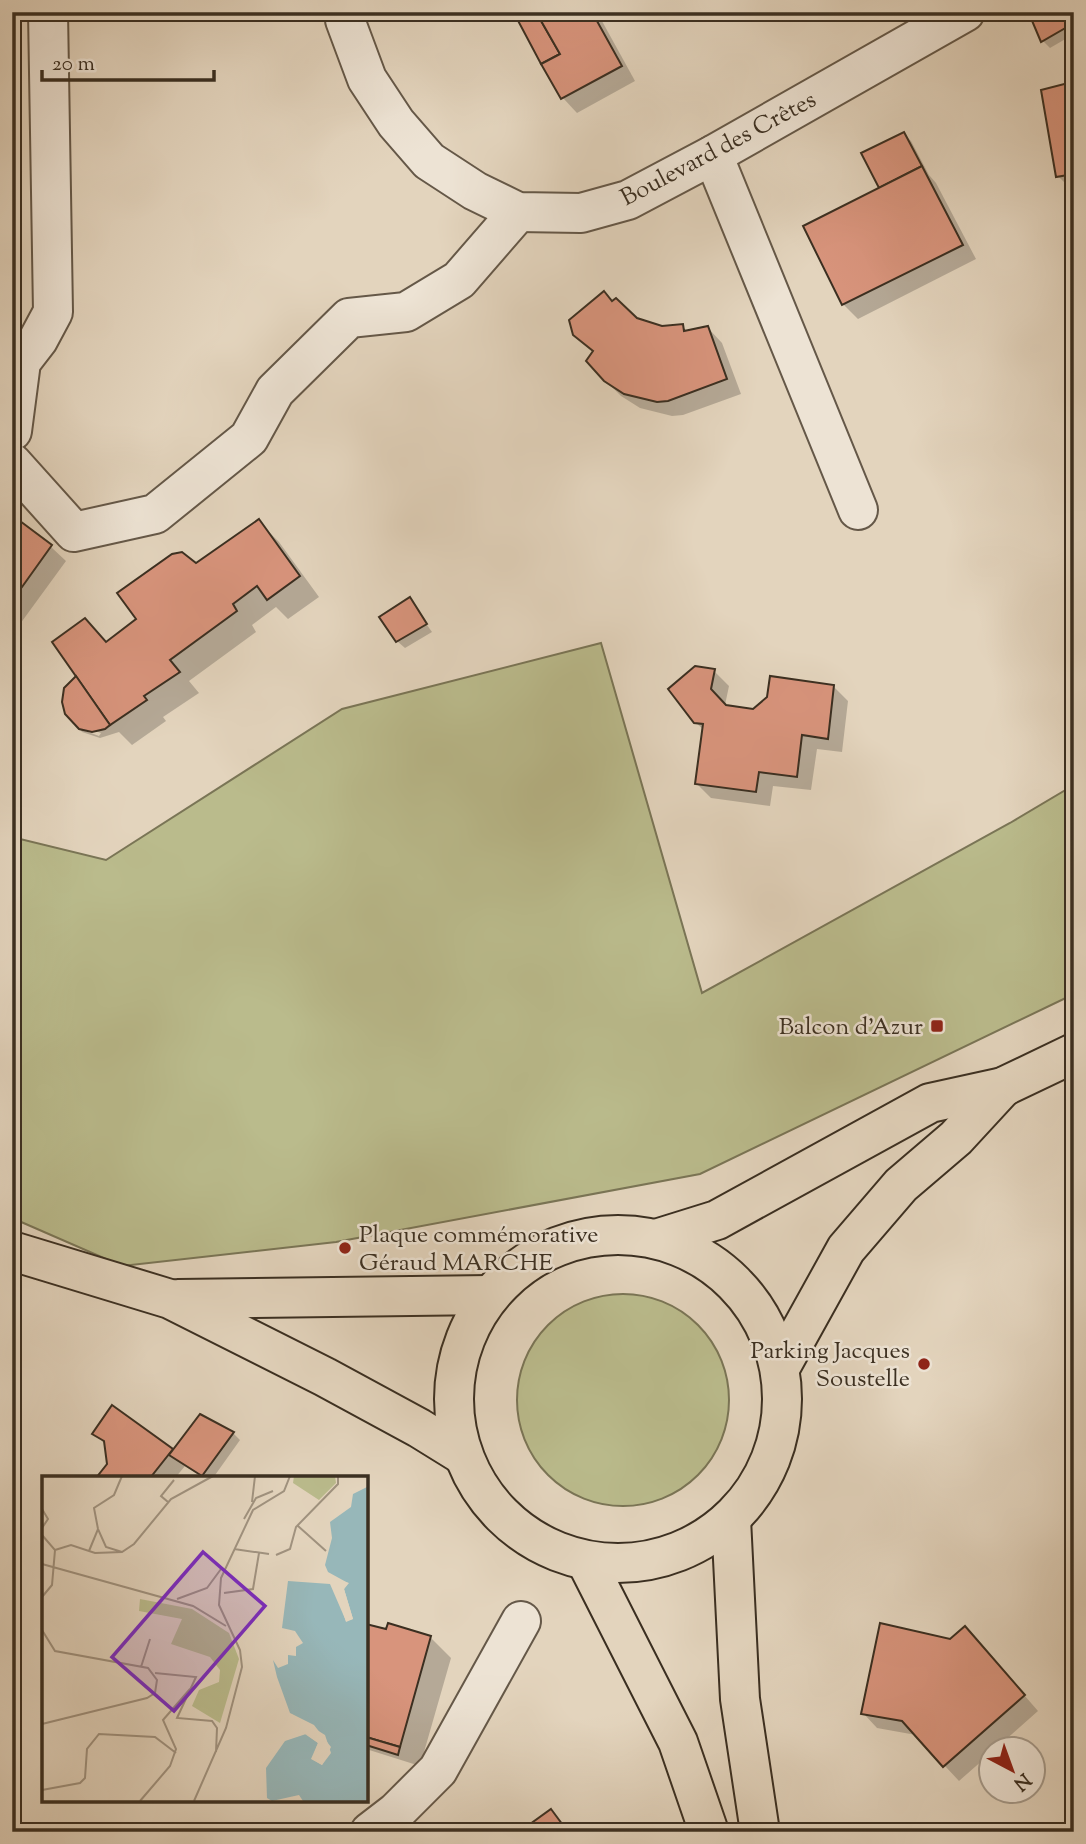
<svg xmlns="http://www.w3.org/2000/svg" width="1086" height="1844" font-family="'Sorts Mill Goudy',serif">
	<rect width="100%" height="100%" fill="#e3d4bd"/>
	<filter id="stains"><feTurbulence type="fractalNoise" baseFrequency=".00286" numOctaves="4"/><feColorMatrix values="0 0 0 0 .2 0 0 0 0 .09 0 0 0 0 .02 0 0 0 .5 -.17"/></filter>
	<radialGradient id="worn" r=".72"><stop offset=".6" stop-color="#630" stop-opacity="0"/><stop offset="1" stop-color="#630" stop-opacity=".3"/></radialGradient>
	<g fill="#babb8c" stroke="#7a7556" stroke-width="2">
		<polygon points="601,643 702,993 1010,823 1074,785 1074,994 700,1174 336,1242 122,1266 12,1218 12,837 106,860 342,709"/>
		<circle cx="623" cy="1400" r="106"/>
	</g>
	<g fill="#0003">
		<polygon points="524,12 597,12 635,81 577,113 563,98"/>
		<polygon points="1074,12 1074,34 1050,48 1043,41"/>
		<polygon points="1071,65 1074,65 1074,191 1073,191 1058,176 1043,92 1074,84"/>
		<polygon points="904,134 911,141 929,175 936,183 976,259 858,319 843,304 881,189"/>
		<polygon points="613,303 636,320 662,327 682,326 688,332 708,328 722,343 741,394 683,415 672,416 640,408 621,396 605,380 594,353 574,334"/>
		<polygon points="12,511 18,521 51,547 66,561 12,635"/>
		<polygon points="259,522 279,542 319,597 288,619 276,607 252,625 256,632 189,681 199,693 163,717 166,721 132,745 119,732 100,738 82,732 80,729 99,736 101,733 74,724 76,678 85,620 107,643 139,620 196,565"/>
		<polygon points="409,600 432,632 405,648 397,641"/>
		<polygon points="714,671 729,686 725,705 754,711 833,686 848,701 842,752 817,749 811,790 773,786 770,806 711,798 697,784 704,730 695,722"/>
		<polygon points="200,1416 233,1433 240,1440 213,1478 204,1478 185,1466 175,1478 98,1478 109,1465 106,1445 94,1433 173,1452"/>
		<polygon points="366,1626 387,1632 430,1637 451,1658 420,1766 366,1749"/>
		<polygon points="951,1640 979,1643 1038,1711 994,1750 992,1750 992,1752 959,1781 916,1735 877,1728 863,1713"/>
	</g>
	<g fill="#d8947c" stroke="#3b2f21" stroke-width="2">
		<polygon points="521,12 536,12 560,54 541,64 515,15"/>
		<polygon points="536,12 592,12 622,66 561,99 541,64 560,54"/>
		<polygon points="1037,12 1074,12 1074,23 1041,42 1030,16"/>
		<polygon points="1072,82 1074,174 1056,177 1041,90"/>
		<polygon points="904,132 922,166 879,188 861,153"/>
		<polygon points="922,166 963,245 842,305 803,226"/>
		<polygon points="604,291 612,301 616,298 637,318 662,326 683,324 684,331 708,326 727,379 668,401 657,402 624,394 604,381 586,361 593,351 573,335 569,320"/>
		<polygon points="12,515 52,545 12,601"/>
		<polygon points="259,519 300,576 267,600 257,586 233,604 237,611 170,660 180,672 144,696 147,700 110,725 52,642 85,618 106,642 136,619 117,593 172,554 182,552 196,563"/>
		<polygon points="410,597 427,624 396,642 379,617"/>
		<polygon points="695,666 715,669 711,689 726,705 753,709 767,697 770,676 834,685 828,739 802,735 797,777 759,772 756,792 695,784 703,724 694,723 668,689"/>
		<polygon points="76,676 110,725 105,729 92,732 79,729 65,714 62,702 64,688"/>
		<polygon points="112,1405 173,1449 150,1478 96,1478 107,1464 104,1441 92,1434"/>
		<polygon points="200,1414 234,1432 202,1476 169,1455"/>
		<polygon points="388,1623 431,1636 400,1747 366,1737 366,1624 386,1629"/>
		<polygon points="880,1623 950,1639 965,1626 1025,1695 943,1767 902,1721 861,1714"/>
		<polygon points="366,1737 400,1747 398,1755 366,1745"/>
		<polygon points="551,1809 568,1832 519,1832"/>
	</g>
	<g fill="none" stroke-linecap="round" stroke-linejoin="round">
		<defs>
			<g id="minor">
				<polyline points="346,12 345,20 367,79 396,123 429,161 475,191 518,212 581,213 628,200 713,155 965,12"/>
				<polyline points="713,155 858,510"/>
				<polyline points="12,431 21,362 38,340 53,312 48,12"/>
				<polyline points="12,463 74,532 155,514 249,438 275,391 349,318 406,312 459,280 518,212"/>
				<polyline points="370,1832 396,1812 438,1770 521,1621"/>
			</g>
			<g id="major">
				<circle cx="618" cy="1399" r="164"/>
				<polyline points="656,1239 717,1220 930,1103 1003,1087 1074,1053"/>
				<polyline points="12,1251 170,1299 325,1377 419,1428 461,1454"/>
				<polyline points="178,1299 490,1295"/>
				<polyline points="780,1368 846,1249 901,1185 956,1138 1003,1087"/>
				<polyline points="731,1519 740,1699 760,1832"/>
				<polyline points="586,1561 678,1742 709,1832"/>
			</g>
		</defs>
		<use href="#minor" stroke="#655848" stroke-width="42"/>
		<use href="#major" stroke="#3b2f21" stroke-width="42"/>
		<use href="#minor" stroke="#ede3d4" stroke-width="38"/>
		<use href="#major" stroke="#e3d4bd" stroke-width="38"/>
	</g>
	<g fill="#8f2418" stroke="#ede3d4" stroke-width="2.5">
		<rect x="930" y="1019" width="14" height="14" rx="3.5"/>
		<circle cx="345" cy="1248" r="7"/>
		<circle cx="924" cy="1364" r="7"/>
	</g>
	<g text-anchor="middle" stroke-width="5" stroke-linejoin="round" paint-order="stroke">
		<g font-size="24" fill="#3b2f21" stroke="#ede3d4">
			<text transform="translate(718 148) rotate(-28)" y="8">Boulevard des Crêtes</text>
		</g>
		<g font-size="24" fill="#3b2f21" stroke="#ede3d4" text-anchor="end">
			<text x="923" y="1034">Balcon d'Azur</text>
			<text x="359" y="1242" text-anchor="start">Plaque commémorative<tspan x="359" dy="28">Géraud MARCHE</tspan></text>
			<text x="910" y="1358">Parking Jacques<tspan x="910" dy="28">Soustelle</tspan></text>
		</g>
	</g>
	<g transform="translate(42 1476)">
		<rect width="326" height="326" fill="#e3d4bd"/>
		<path d="M252,0h41l1,7 -17,17 -26,-17zM98,123l52,10 37,24 10,26 -19,64 -28,-17 7,-16 20,-8 1,-12 -10,-13 -39,-13 11,-25 -43,-8z" fill="#babb8c"/>
		<path d="M325,11v314h-64l-4,-6 -27,6 -5,-3 -1,-30 19,-27 21,-7 12,9 -6,16 10,6 9,-18 -17,-22 -24,-12 -13,-36 -4,-17 5,8 10,-4v-9l8,1v-9l7,-4 -8,-12 -13,-3 6,-47 42,3 16,37 7,-2 -9,-30 4,-6 -20,-11 -3,-7 7,-27 -2,-16 21,-15 2,-13z" fill="#97b7b9"/>
		<path d="M286,100l21,7 -5,6 9,30 -7,3 -11,-35v-4l14,34 -8,-27 3,-6zM248,237l35,22 6,18 -9,12 -11,-6 7,-16 -16,-11 19,9 1,9 -7,8 6,4 6,-10 -5,-15z" fill="#e3d4bd"/>
		<path fill="none" stroke="#a0927f" stroke-width="2" d="M126,26l-7,-6 13,-16M210,26l3,-26M0,33l6,10 -6,9M202,43l12,-21 17,-7M256,50l28,25M56,53l-4,-21 20,-13 8,-19M0,59l13,15 -3,35 -10,12M192,73l35,5M13,74l16,-5 24,8 27,-1 12,-8 37,-45 42,-23M47,75l9,-22 8,18 16,5M234,79l14,-6 6,-22 42,-43v-8M0,88l151,42 33,20M182,117l29,-4 6,-36M135,123l30,-11 14,-19M0,154l13,21 93,17 9,12 -2,13 -8,5 -105,26M99,191l9,-28M113,197l41,4 -19,41 35,3 5,7 -1,24M0,314l38,-7 5,-5 2,-29 12,-15 56,3 21,16M98,325l30,-35 6,-17 -13,-29 27,-31M152,325l32,-73 16,-61 -2,-17 -21,-45 2,-27 32,-68 31,-19 6,-15"/>
		<path fill="#7b2cbf" fill-opacity="0.15" stroke="#7b2cbf" stroke-width="3.5" d="M161,76l62,54 -91,105 -62,-54z"/>
		<rect width="326" height="326" fill="none" stroke="#3b2f21" stroke-width="3.5"/>
	</g>
	<rect width="1086" height="1844" fill="none" stroke="#e3d4bd" stroke-width="42"/>
	<rect x="14" y="14" width="1058" height="1816" fill="none" stroke="#3b2f21" stroke-width="3.5"/>
	<rect x="21" y="21" width="1044" height="1802" fill="none" stroke="#3b2f21" stroke-width="2"/>
	<g transform="translate(1012 1770) rotate(139)"><circle r="33" fill="#ede3d4" stroke="#a69b8c" stroke-width="2"/>
	<path d="M0-5L12 26L0 18L-12 26Z" fill="#8f2418"/>
	<text y="-10" font-size="19" font-weight="bold" text-anchor="middle" fill="#3b2f21">N</text>
	</g>
	<path d="M42 70v10h172v-10" fill="none" stroke="#3b2f21" stroke-width="3.5"/>
	<text x="52" y="70" font-size="21" fill="#3b2f21" stroke="#ede3d4" stroke-width="5" paint-order="stroke">20 m</text>
	<rect width="100%" height="100%" filter="url(#stains)"/>
	<rect width="100%" height="100%" fill="url(#worn)"/>
</svg>
